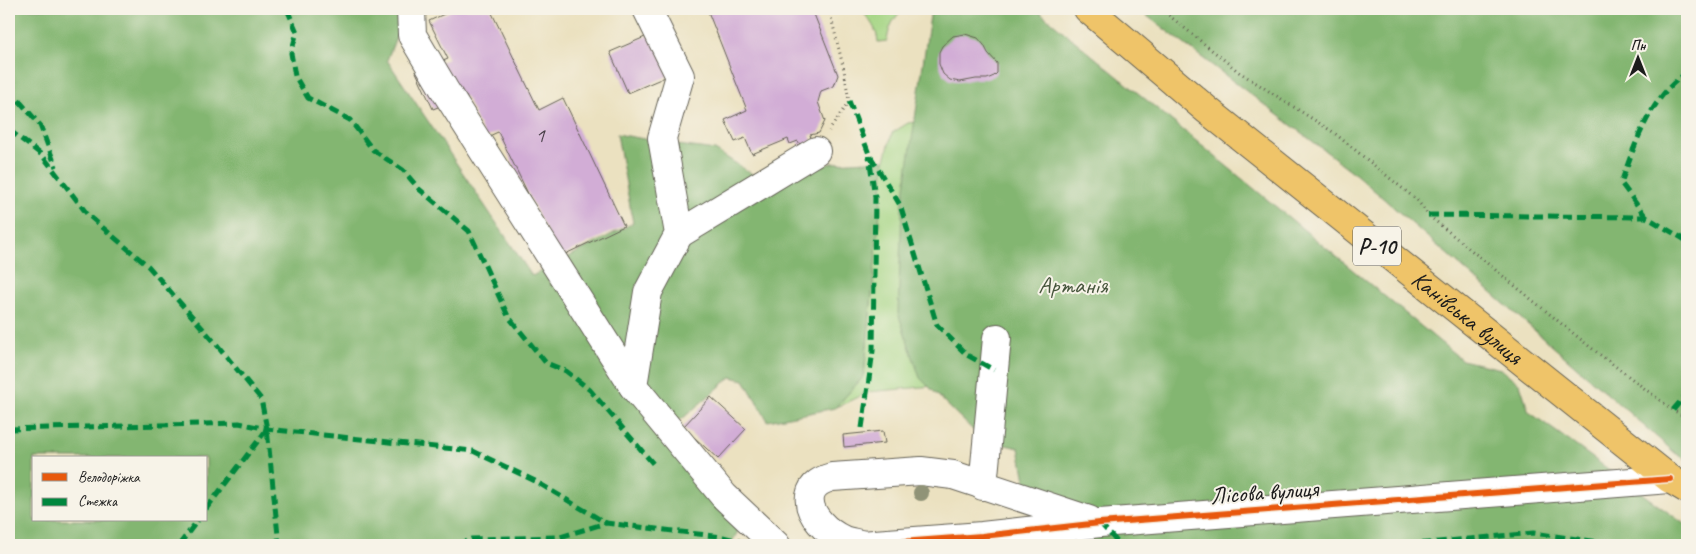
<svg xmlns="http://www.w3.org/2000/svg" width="1696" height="554" font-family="Caveat,sans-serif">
	<rect width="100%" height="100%" fill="#f7f3e8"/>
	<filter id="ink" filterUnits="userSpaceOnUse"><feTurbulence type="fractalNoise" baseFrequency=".02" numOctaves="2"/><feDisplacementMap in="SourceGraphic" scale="10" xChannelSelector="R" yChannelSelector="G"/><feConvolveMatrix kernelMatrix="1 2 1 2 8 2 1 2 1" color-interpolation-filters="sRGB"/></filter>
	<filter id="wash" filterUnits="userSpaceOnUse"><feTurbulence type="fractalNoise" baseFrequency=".0096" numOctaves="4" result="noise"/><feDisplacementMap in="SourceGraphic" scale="20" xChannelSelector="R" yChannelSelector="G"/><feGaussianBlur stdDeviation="1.12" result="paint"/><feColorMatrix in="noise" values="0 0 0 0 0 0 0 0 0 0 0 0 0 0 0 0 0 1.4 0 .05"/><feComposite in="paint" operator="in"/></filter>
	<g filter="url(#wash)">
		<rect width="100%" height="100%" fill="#ebe1c0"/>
		<g fill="#a4d583" stroke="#607850">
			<path d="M860,9h44c-11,9 -15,18 -17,32l-9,1c-1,-14 -9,-23 -18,-33z"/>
			<polygon points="939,119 977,382 868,392 835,408 864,376 885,160 892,133 908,123"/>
		</g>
		<g fill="#83b671" stroke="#506946" fill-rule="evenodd">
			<path d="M9,9h398l-20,51 145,216 101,-53 -16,-89 54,10 44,6 45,29 41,-6 31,-10 53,-3 -21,216 -29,32 -67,13 -24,-41 -13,-3 -49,42 -33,1 91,108 -10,17h-721zM34,458h172v62h-172z"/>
			<polygon points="931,9 1036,9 1462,360 1501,369 1520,384 1529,412 1687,526 1687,545 1037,545 1019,448 983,440 920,378 898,313 902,208"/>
			<polygon points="1138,9 1687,9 1687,460 1675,453 1353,172"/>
		</g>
		<g id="blocks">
			<g fill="#d2add6">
				<polygon points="455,9 490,9 539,110 563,98 624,226 559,257 498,132 485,138 466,96 433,109 416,72 448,59 429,21"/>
				<polygon points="707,9 812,9 838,75 834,86 821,91 818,102 825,121 819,133 810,135 812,141 801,146 798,141 790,144 788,139 752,154 745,138 735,142 725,120 747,110"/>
				<polygon points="652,34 670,75 628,93 610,52"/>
				<polygon points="965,34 978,38 984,45 988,53 997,63 997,73 994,76 987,79 976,79 960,82 950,80 943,74 939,64 939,52 942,46 953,36"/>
				<polygon points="711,397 746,429 718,459 683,427"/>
				<polygon points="883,431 885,443 844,447 843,435"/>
			</g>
		</g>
	</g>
	<g filter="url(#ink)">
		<use href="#blocks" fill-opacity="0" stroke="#646155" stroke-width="1"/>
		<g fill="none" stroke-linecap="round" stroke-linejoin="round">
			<defs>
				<g id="minor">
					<polyline points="413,9 411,10 412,35 444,89 633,386"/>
					<polyline points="647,9 680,76 662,138 679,234 648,292 633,386 724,496 776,545"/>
					<polyline points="679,234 816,151"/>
					<polyline points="983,486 997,338"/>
					<polyline points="861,545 982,536 1100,523 1670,479"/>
					<path d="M863,545c-6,-2 -13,-3 -19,-5 -16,-7 -37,-25 -34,-44 2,-12 12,-16 22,-19l89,-6 32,4 136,45"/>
				</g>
				<g id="major">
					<path id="s1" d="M1088,9l119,101 463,369 17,10"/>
				</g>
			</defs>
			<use href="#minor" stroke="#646155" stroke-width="30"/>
			<use href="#major" stroke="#646155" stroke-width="30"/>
			<g stroke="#646155" stroke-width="3" stroke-dasharray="1 4" stroke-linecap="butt">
				<polyline points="829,9 844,70 849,101 829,131"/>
				<polyline points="1161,9 1239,72 1333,132 1418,201 1428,215 1590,347 1673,410 1687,418"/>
			</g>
			<use href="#minor" stroke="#fff" stroke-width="28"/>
			<use href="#major" stroke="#efc469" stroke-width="28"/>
			<g stroke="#00873e" stroke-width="5" stroke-dasharray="10 5" stroke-linecap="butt">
				<polyline points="287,9 297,32 291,53 295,76 308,98 350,120 373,150 403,170 419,189 469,231 508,316 546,363 566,371 590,390 655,466"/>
				<polyline points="9,89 40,125 56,167"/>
				<polyline points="849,101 869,154 900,205 937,325 967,355 994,370"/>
				<polyline points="9,130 42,155 88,215 148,266 218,346 261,399 267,429 279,545"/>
				<polyline points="1428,215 1646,217 1687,241"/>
				<path d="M1646,217l-25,-34c14,-39 30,-88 66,-110"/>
				<polyline points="1673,410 1687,394"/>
				<polyline points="862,428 873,351 875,197 869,156"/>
				<polyline points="9,429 239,423 267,429 473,451 535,481 606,523"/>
				<polyline points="206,509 267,429"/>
				<polyline points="1100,523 1120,545"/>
				<polyline points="179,545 198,520"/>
				<polyline points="457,545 471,539 560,537 606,523 723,537 754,545"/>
				<polyline points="1406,545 1533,533 1621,545"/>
			</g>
			<defs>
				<polyline id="cycleway" points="861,545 982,536 1100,523 1670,479"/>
			</defs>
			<use href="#cycleway" stroke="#f7f3e8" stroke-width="9"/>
			<use href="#cycleway" stroke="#e8590c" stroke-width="6"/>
		</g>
		<circle fill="#909377" cx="921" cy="493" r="8"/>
	</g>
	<g text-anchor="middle" stroke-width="4" stroke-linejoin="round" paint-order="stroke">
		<g font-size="21" fill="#4a404a">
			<text x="540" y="142">1</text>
		</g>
		<rect fill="#f7f3e8" stroke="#5e5c59" stroke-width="1" x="1353" y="226.5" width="48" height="39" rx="4"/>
		<g font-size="22" font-weight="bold" fill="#1c1c1c">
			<text x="1377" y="254">Р-10</text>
		</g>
		<g font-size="24" fill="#45543b" stroke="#f7f3e8">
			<text x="1073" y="293">Артанія</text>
		</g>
		<g font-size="24" fill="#1c1c1c" stroke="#f7f3e8">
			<text dy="8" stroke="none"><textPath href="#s1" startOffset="489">Канівська вулиця</textPath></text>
			<text transform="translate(1264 492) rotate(-4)" y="8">Лісова вулиця</text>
		</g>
	</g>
	<rect width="1696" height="554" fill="none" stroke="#f7f3e8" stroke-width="30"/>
	<rect x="32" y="456" width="175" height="65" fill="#f7f3e8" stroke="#9f9d96"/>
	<rect x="42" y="473" width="25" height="8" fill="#e8590c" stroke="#9f9d96"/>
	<text x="78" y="482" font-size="15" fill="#1c1c1c">Велодоріжка</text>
	<rect x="42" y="498" width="25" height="8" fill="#00873e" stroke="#9f9d96"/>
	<text x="78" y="506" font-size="15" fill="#1c1c1c">Стежка</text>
	<g transform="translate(1638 58)" stroke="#f7f3e8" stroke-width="4" paint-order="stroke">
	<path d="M0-4L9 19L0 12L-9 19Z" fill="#1c1c1c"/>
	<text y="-8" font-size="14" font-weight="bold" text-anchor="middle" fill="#1c1c1c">Пн</text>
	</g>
</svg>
